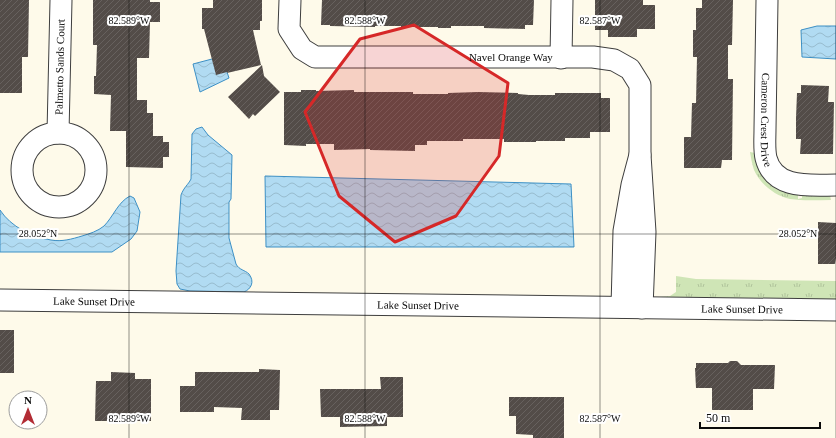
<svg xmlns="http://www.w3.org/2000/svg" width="836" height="438" font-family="'Times New Roman',serif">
	<defs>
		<pattern id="grass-tufts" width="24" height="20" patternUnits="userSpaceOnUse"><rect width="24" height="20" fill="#cfe5b6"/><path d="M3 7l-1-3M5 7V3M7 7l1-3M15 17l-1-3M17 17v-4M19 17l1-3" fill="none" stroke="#b0c39b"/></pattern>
		<pattern id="water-waves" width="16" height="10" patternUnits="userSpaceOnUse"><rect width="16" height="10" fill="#b1dbf2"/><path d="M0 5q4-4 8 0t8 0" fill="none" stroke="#97bbce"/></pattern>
		<pattern id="building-hatch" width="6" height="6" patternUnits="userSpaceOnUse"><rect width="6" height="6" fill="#534c48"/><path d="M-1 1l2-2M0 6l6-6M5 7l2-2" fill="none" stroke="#67615e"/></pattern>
	</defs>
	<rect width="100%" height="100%" fill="#fefaea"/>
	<g fill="url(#grass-tufts)">
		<path d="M750,152l5,1 43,41v5l4,-1v-3h28l1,5c-13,0 -28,1 -41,-1 -15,-3 -30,-15 -36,-29 -2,-6 -3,-12 -4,-18z"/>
		<polygon points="676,276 696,279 836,281 836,303 637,301 651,298 670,296 676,292"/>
	</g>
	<g fill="url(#water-waves)" stroke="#3d90c5">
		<polygon points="817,26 836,26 836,59 802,57 801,30"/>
		<polygon points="212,59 227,72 229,78 200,92 193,64"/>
		<path d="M202,127l6,8 24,20 -1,44 -2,3v36l7,26c3,6 9,6 13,10 6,8 2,15 -5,18l-54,-1 -10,-2 -3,-5 -1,-13 5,-76c3,-8 7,-10 10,-16l1,-45 4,-5z"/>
		<polygon points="265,176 571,184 574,247 266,247"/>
		<path d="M130,196l4,2 6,14 -3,19 -6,8 -19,13h-112v-42c11,17 32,27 51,30 11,2 21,-1 31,-4 7,-2 16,-5 22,-10 9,-9 14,-24 26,-30z"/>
	</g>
	<g fill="url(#building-hatch)">
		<polygon points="0,0 29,0 28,57 22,57 22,93 0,93"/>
		<polygon points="93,0 150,0 150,2 160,2 160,22 150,22 149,58 137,58 137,100 147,100 147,113 153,113 153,136 163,136 163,142 169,142 169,157 163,157 163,168 126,167 126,131 110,131 111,95 94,94 94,76 96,76 97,45 93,45"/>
		<polygon points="213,0 262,0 262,21 260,21 260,30 253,30 261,65 227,73 227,72 216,75 204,29 202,29 202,8 213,8"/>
		<polygon points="322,0 534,0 533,25 525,25 525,29 484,28 484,26 451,26 451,28 438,28 438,27 401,27 401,26 375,26 375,27 330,26 330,25 321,25"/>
		<polygon points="595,0 643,0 643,5 655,5 655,29 637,29 637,37 608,37 608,30 595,30"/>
		<polygon points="702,0 733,0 732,45 728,45 728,79 733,79 732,160 722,160 721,168 684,168 684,137 691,137 692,103 696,103 697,57 693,57 693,30 696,30 696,8 702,8"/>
		<polygon points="262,65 264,76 280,92 255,116 253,114 249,119 228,97"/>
		<polygon points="801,85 829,86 828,102 834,102 833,154 800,154 801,139 796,139 796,118 797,93 801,93"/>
		<polygon points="301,90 316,90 316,91 354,90 354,92 413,92 413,94 448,94 448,93 478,92 518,93 518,94 529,95 555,95 555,93 601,93 601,98 610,98 610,132 590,132 590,138 565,138 565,141 536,141 536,142 504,142 504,139 463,139 463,141 427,141 427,145 415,145 415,151 370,150 370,149 334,150 334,144 306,144 306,146 284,145 284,92 301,92"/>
		<polygon points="818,222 836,223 836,258 835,264 818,264"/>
		<rect x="0" y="330" width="14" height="43"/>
		<polygon points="730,361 737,361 741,365 775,365 774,389 753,389 753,410 712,410 712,388 696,388 695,368 696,368 696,363 728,363"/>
		<polygon points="259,369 280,370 279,410 270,410 270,420 241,420 242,408 214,407 214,412 180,412 180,386 195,386 195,372 259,372"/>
		<polygon points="111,372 135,373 135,379 151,379 151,421 95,421 96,381 111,381"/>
		<polygon points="380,377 403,377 403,417 387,417 387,426 340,427 340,417 321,417 320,389 381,389"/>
		<polygon points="509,397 564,397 564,438 533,438 533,435 516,434 516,416 509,416"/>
	</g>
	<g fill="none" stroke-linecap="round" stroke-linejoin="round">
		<defs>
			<g id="minor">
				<path id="s1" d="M290,0l-1,29 13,20 13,8h278l21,3 16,9 10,16v70"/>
				<path id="s2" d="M767,0l-2,129c0,10 -1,20 1,29 8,32 45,27 70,27"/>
				<polyline points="561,58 562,0"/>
				<path id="s3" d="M58,133l3,-133"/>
				<circle cx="59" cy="170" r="37"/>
				<path id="s4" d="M0,300l836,10"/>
				<polyline points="622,307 624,231 632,185 640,155 645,232 642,308"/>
			</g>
		</defs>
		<use href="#minor" stroke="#3e3e3e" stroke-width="23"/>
		<use href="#minor" stroke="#fff" stroke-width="21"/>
	</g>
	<path fill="#d62828" fill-opacity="0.2" stroke="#d62828" stroke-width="3" stroke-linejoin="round" d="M414,25l94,58 -9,73 -43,60 -61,26 -56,-46 -34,-84 55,-73z"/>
	<path fill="none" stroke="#0b0b0b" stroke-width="1" stroke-opacity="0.45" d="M129,0v438M365,0v438M600,0v438M836,0v438M0,234h836"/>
	<g text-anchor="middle" stroke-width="4" stroke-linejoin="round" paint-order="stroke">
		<g font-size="11" fill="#0b0b0b" stroke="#fff">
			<text dy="4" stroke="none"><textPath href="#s1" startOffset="264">Navel Orange Way</textPath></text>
			<text dy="4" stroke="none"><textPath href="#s3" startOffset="66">Palmetto Sands Court</textPath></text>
			<text dy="4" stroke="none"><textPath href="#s2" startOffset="120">Cameron Crest Drive</textPath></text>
			<text dy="4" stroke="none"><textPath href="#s4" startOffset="94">Lake Sunset Drive</textPath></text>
			<text dy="4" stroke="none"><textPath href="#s4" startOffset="418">Lake Sunset Drive</textPath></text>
			<text dy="4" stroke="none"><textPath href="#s4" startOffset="742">Lake Sunset Drive</textPath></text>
		</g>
	</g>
	<g font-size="10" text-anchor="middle" fill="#0b0b0b" stroke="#fff" stroke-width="4" stroke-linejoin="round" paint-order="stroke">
		<text x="129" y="24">82.589°W</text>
		<text x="365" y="24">82.588°W</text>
		<text x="600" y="24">82.587°W</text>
		<text x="38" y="237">28.052°N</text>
		<text x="798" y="237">28.052°N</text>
		<text x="129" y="422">82.589°W</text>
		<text x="365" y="422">82.588°W</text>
		<text x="600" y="422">82.587°W</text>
	</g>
	<g transform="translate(28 410)"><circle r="19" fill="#ffffff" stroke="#9d9d9d"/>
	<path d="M0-3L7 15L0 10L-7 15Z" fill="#b22c34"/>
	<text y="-6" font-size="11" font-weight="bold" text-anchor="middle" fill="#0b0b0b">N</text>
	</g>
	<path d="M700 422v6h120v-6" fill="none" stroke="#0b0b0b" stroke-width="2"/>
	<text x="706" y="422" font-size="12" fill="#0b0b0b" stroke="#ffffff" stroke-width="3" paint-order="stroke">50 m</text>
</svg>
